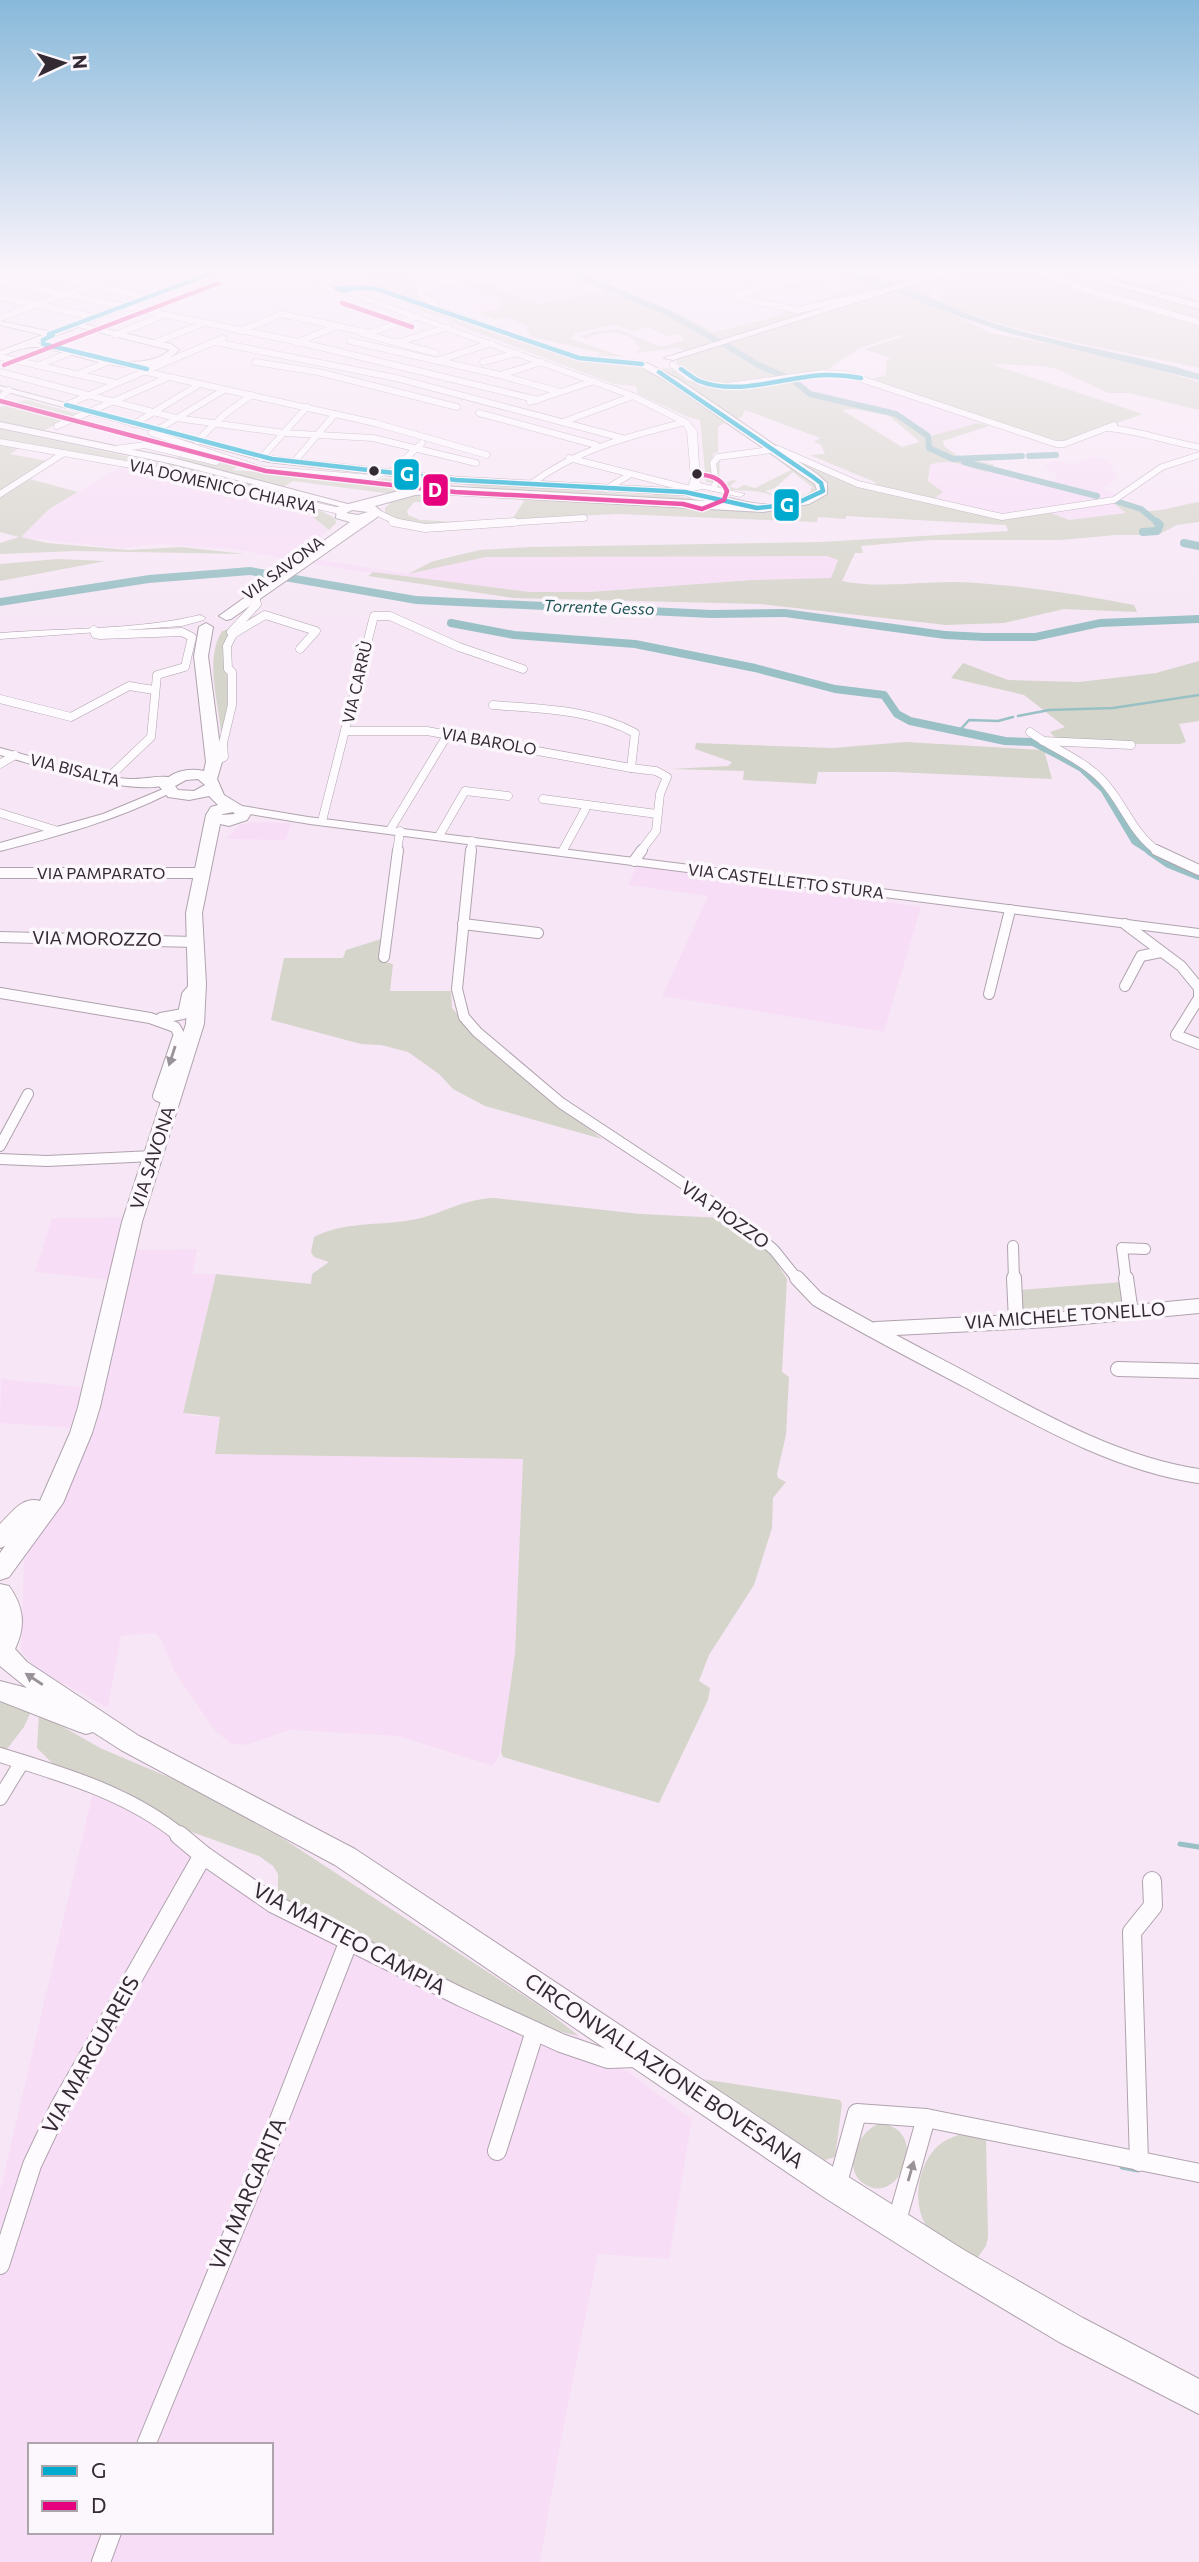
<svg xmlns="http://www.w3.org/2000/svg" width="1199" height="2562" font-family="Commissioner,sans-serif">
	<rect width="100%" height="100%" fill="#f7e7f6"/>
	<g fill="#f7def6" fill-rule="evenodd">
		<polygon points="439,285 486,291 500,297 503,302 498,309 479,313 429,292 425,288"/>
		<polygon points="825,375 842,375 966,416 978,423 927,437 900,416 886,411 826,400 802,391 789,381"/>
		<polygon points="1094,457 1108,460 1117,478 1102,489 1120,495 1114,499 1127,513 1068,520 1051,513 1001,517 929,501 930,465 933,463 947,461 1047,484 1055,479 1057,474 1043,467 1053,461 1073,464"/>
		<polygon points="124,465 266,497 260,501 309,514 329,530 295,556 408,574 486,557 828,556 838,559 832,578 752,580 590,592 530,592 355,571 234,549 160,544 120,548 20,537 49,509"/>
		<polygon points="251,822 291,823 286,840 226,839 238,826"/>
		<polygon points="637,865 921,907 884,1032 662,996 708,896 628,885"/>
		<polygon points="126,1217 111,1280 35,1272 52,1218"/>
		<polygon points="197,1249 193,1274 216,1274 183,1413 194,1416 220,1417 216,1454 523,1459 515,1653 501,1752 493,1766 398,1736 290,1730 246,1745 230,1743 215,1731 174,1671 161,1639 155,1633 121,1636 108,1708 38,1670 21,1652 24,1555 68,1490 93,1433 137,1250"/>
		<polygon points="1,1379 83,1387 70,1428 0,1423"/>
		<path d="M103,1782l22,9 27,16 135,93 262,129 30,7 113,83 -23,140 -71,-5 -38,192 -20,116h-540v-371l92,-395zM30,2445h241v87h-241z"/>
	</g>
	<g fill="#d6d5cb" fill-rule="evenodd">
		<polygon points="363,272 405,272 414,278 410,280 414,282 416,295 441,309 377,286"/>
		<path d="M561,272h18l101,42 34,18 54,-13 88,-33 -24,-8 -44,12 -5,-2 28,-10 5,-5 36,5 60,17 79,38 109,20 99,29v28l-70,-17h-21l-51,-24 -14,-3 -52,-2 152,50 -81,28 -56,-16 -134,-47 14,-4v-15l5,-2 -27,-9 38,-12 1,-3 -43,14 -32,21 -28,5 -10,7 12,10 24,9 60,11 14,5 27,21 51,-14 11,3 -46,15 1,5 12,9 38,10 -8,7c-18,-5 -38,-15 -56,-7l-2,16 15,11 -9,7 67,18 50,-4 18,7 57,-7 -14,-11c15,-4 23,8 37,9 16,0 34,-7 50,-9v20l-22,3 -19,10h-42l-56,5h-130l-69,6 2,7h-8l-13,28c37,8 79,0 117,1 60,3 117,12 175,23l3,7 -73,-3 -60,14 -58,2 -186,-21 -247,-6 -145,-22 5,-4 157,20h60l162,-12 79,-2 7,-18 -11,-4 -341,1 -78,17 23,-12 23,-6 26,-6 51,-3 289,-5 188,-11 -2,-6 -160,-9v3l-28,-2 -1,5 -200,-8 -99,5 -5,-1 11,-17 -1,-1 -88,-6 -6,8h-15l-7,9 1,4 12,5 41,2c-25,2 -54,7 -76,-7v-7l9,-8 27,-7 335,18c25,-1 51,0 70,-19l-36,-36 45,22 31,9 11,-4 -67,-28 15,-1 -4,-9 -7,-3 6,-4 -75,-28 -3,7 -12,3 23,16 -5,2 -24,-15 -6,4v25l-5,2 -1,6h8l-1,21 -6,2 -7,-1 -6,-62 -12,-3 -50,-23 -2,-8 -22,-2 -157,-59 -10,-7 -21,-5 -25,-13 179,60 71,9 25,-1 2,-3 -2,-8 12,-5 -9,-4 -46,5 8,-3c-3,-5 -6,-10 -11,-13 -11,-6 -36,-6 -43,2l-7,-2 13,-5 24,-3 45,18 23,-7 -6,-6 -13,2 -18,-9 -14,4 -21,-6 -38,8 -4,6 54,18h-2l-26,-2 4,-2 -69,-16 -6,-8 3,-2 -21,-10 -13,3 -16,-7 19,-4 5,-7 -3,-5 -35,-10 15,-6 57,23 68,-13zM853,409l35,6 32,27 -18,5 -60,-37z"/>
		<polygon points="872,272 925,285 931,290 931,298 874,279"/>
		<path d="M913,272h191l40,13 24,-7 17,3 -16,8 30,11v68c-88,-19 -176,-32 -260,-65l6,-12z"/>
		<polygon points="27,400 79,414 42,431 0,423 0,407"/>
		<polygon points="0,429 163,464 181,456 164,445 185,448 240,465 232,470 376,481 385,478 483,488 457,483 630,494 653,495 655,493 719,502 550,494 392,494 293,481 277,491 322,505 317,509 335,518 336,523 329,530 309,514 259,501 265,498 265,493 0,441"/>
		<polygon points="0,444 21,447 10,454 47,461 0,491"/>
		<path d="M783,459l31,22 4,10c-26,20 -40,2 -65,0 -12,-1 -22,1 -33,-4l12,-7 5,1 -8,5 7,3 8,-4 11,3 36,-18 -13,-10zM793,472l19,15 -2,5c-14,9 -30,7 -45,-1l10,-3z"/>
		<polygon points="30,479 78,492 49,509 21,537 47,543 129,550 181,547 245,554 76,551 0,554 0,543 19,537 0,532 0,498"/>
		<polygon points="58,559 106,561 0,581 0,564"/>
		<path d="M229,629c-8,34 6,71 -8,104 -2,-31 -17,-73 1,-102z"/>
		<polygon points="1199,661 1199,721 1179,724 1186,742 1180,744 1101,744 1056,739 1050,732 1065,727 1024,695 951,678 963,663 1008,680 1079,682 1156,673"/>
		<polygon points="906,742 1044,750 1052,779 894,772 818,772 816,784 743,780 744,771 670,769 728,766 732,762 695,749 696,743 832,748"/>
		<polygon points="381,939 381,961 393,964 390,991 451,991 452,1008 483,1045 602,1139 485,1106 453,1089 439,1074 408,1052 381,1045 361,1044 271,1020 284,958 343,958 346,950"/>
		<path d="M495,1198l146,16 81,4 13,4 34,29 18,28 -5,93 7,5 -3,58 -9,39 1,4 8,4 -13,16 -1,30 -18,57 -45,70 -10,26 11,7 -2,12 -49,103 -156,-46 -2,-5 14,-99 8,-194 -308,-5 5,-37 -37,-4 33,-139 95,10 1,-10 17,-12 -15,-5 -3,-5 3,-15c31,-16 64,-11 97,-17 31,-5 49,-21 84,-22z"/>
		<polygon points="1121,1282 1124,1305 1021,1313 1020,1290"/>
		<polygon points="0,1698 32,1709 24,1727 7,1749 0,1749"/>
		<polygon points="39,1713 100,1748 185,1784 279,1836 543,2008 579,2036 549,2029 381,1949 287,1900 278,1892 278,1874 273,1866 259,1856 186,1830 125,1791 53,1764 37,1748"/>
		<polygon points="702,2079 840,2100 842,2104 835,2157 825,2160"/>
		<path d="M878,2124c53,1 24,82 -12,61 -25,-14 -9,-52 12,-61z"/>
		<path d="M964,2133l22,5 2,99 -2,9 -8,11c-11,0 -20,-7 -29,-13 -8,-5 -17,-9 -22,-17 -16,-24 -9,-64 12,-82 7,-6 17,-9 25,-12z"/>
	</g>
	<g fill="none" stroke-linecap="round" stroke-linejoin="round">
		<g stroke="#99c0c5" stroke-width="2.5">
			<polyline points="1018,716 1049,710 1113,708 1199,695"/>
			<polyline points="960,730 969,720 998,721 1013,717"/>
		</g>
		<g stroke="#99c0c5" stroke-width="5">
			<polyline points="1180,1844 1199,1847"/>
			<polyline points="1122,2167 1138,2170"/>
		</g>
		<g stroke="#99c0c5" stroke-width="6">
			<polyline points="570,272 666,312 718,341"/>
			<polyline points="722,343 760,366 793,380 810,394 896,414 928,436 929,448 953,459 1022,456"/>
			<polyline points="1029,456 1056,455"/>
			<polyline points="964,462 1097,496"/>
			<polyline points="1116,501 1141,509 1159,524"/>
		</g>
		<g stroke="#99c0c5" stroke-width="8">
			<polyline points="1143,532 1157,531 1160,525 1157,522"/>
			<polyline points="1184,543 1199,546"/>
			<polyline points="451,623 514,635 635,644 755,668 835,689 884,695 897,714 910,721 1005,741 1033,742 1062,757 1082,768 1104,789 1135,841 1152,852"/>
		</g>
		<polyline stroke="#99c0c5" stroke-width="10" points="1150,850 1169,863 1199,875"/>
		<g fill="#99c0c5" fill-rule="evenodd">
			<path d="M829,272c53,-4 108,32 158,49 62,20 126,30 189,46l23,7v6l-191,-47 -45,-15 -75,-29z"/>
			<polygon points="250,567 416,596 711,610 785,609 945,631 984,633 1035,633 1100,619 1199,615 1199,623 1100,627 1035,641 984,641 945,639 785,617 711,618 416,604 250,575 149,583 0,606 0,598 149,575"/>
		</g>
		<defs>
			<g id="minor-far4">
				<polyline points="31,272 146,297"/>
				<polyline points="185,272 205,275"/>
				<polyline points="357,272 374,288"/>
				<polyline points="945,272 959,272"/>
				<polyline points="1041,272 1090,291 1199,322"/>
				<polyline points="0,281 299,342 538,400"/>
				<polyline points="353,288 374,288 579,358 642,364"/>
				<polyline points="757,288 734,297 797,310 877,293"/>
				<polyline points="0,297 94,317"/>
				<polyline points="435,303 421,296 421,289 468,277 464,272"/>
				<polyline points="0,318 126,272"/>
				<polyline points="240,331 281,314 369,333"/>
				<polyline points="361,333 435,353"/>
				<polyline points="367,334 419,316"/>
				<polyline points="115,335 164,315"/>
				<polyline points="350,341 500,375 560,392"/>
				<polyline points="215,342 396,378 622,438"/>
				<polyline points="399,342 449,327"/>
				<polyline points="154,343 204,323"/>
				<polyline points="296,343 337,326"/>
				<polyline points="0,357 116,383"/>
				<polyline points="436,361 492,343"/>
				<polyline points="255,362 318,372 457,407"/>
				<polyline points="483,362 517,353"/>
				<polyline points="39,365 71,352"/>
				<polyline points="673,365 690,378 719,387 823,373 846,374 1056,444 1064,444 1114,425"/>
				<polyline points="142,371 375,423 487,455"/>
				<polyline points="0,372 176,418 284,433 373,438 476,463"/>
				<polyline points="78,374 110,361"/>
				<polyline points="500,375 542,362"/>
				<polyline points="224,390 152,433 259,469 373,478 384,472"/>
				<polyline points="0,398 9,390"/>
				<polyline points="530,402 594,381"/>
				<polyline points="66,405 223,338"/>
				<polyline points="479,413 596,445"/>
				<polyline points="563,422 633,396"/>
				<polyline points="134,424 200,384"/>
				<polyline points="57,426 169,377"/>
				<path d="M1107,428c31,2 61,14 92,19"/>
				<polyline points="197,441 224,415 251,395"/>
				<polyline points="0,442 137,466 340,511"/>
				<polyline points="115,449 145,445 216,462"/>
				<polyline points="261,458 307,407"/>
				<polyline points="569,458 686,488"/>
				<polyline points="294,462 335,414"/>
				<polyline points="390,473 422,443"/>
				<path d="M531,484c46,-35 99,-48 154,-62"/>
				<polyline points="713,488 716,483 713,463 718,457 778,449 858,484 1002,517 1114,500 1162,467 1199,455"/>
				<polyline points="606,489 631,474"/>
				<polyline points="0,494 64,453"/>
				<polyline points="376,512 401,524"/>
				<polyline points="486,524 584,518"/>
			</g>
			<g id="minor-far3">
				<polyline points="393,522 425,528 514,522"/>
				<polyline points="94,630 95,634 100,635 182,632 192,637 185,667 157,675 151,737 107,779"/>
				<polyline points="233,634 265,615 316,631 300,649"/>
				<polyline points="0,699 71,717 129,686 154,690"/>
				<path d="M493,705c49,4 98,4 142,28l-4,35 25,3 11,6 -7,17 -4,37 -16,21"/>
				<polyline points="345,731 427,731 631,768"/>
				<path d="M1030,732c23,17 52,27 72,48 22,23 30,54 57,72"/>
				<polyline points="1043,741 1131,745"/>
				<polyline points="214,762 224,757 223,743 232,705 232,672 228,669 227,646 233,634 231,632 257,604 255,597"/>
				<polyline points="0,764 15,755"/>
				<polyline points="543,799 657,814"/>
				<polyline points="0,813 58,831"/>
				<polyline points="322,821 374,616 390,616 459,647 523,669"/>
				<polyline points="390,830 448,734"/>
				<polyline points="439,836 465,791 508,796"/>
				<polyline points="397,852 400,831"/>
				<polyline points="471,852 472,841"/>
				<polyline points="562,852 585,810"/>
			</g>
			<g id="minor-far2">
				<polyline points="471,850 457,989 464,1017 477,1032 561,1103 743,1223 774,1250 798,1280"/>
				<polyline points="1156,850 1199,870"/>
				<polyline points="634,861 642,850"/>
				<polyline points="0,873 201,873"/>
				<polyline points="463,924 538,933"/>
				<polyline points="1125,924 1181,966 1199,988"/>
				<polyline points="0,937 194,942"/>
				<polyline points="384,957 398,850"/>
				<polyline points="1125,986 1141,956 1161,952"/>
				<polyline points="1199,988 1199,998 1176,1035 1199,1044"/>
				<polyline points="0,993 150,1018 175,1027 179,1034 158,1096 171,1102"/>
				<polyline points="989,994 1010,910"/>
				<polyline points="161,1018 183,1014 187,995 197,984"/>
				<polyline points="0,1146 28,1094"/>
				<polyline points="0,1159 47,1161 153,1156"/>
				<polyline points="1013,1246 1014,1280"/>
				<polyline points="1126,1280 1122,1248 1145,1249"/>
			</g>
			<g id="minor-far1">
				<path d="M797,1278l20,21c49,29 100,55 151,82 72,39 149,83 231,95"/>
				<polyline points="1014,1278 1016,1321"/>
				<polyline points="1126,1278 1131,1313"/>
				<polyline points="876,1329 1051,1320 1199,1306"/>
				<polyline points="1118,1369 1199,1371"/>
				<path d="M0,1755c62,19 131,39 182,82"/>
				<polyline points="0,1798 22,1762"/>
			</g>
			<g id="minor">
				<polyline points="179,1835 203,1855 274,1904 461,1997 561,2043 608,2059 636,2058"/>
				<polyline points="497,2151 535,2031"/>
				<polyline points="1139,2162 1132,1932 1153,1906 1152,1881"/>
				<polyline points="837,2186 857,2113 926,2118 1199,2173"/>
				<polyline points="896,2224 926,2118"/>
				<polyline points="0,2265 32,2165 59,2108 203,1855"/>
				<polyline points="146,2445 270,2143 348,1943"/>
				<polyline points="101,2562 112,2532"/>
			</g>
			<g id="tertiary">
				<path d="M210,272h9l-135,52 87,20 8,6c-37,38 -98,2 -142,-3 -13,-1 -25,5 -37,9v-5l43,-16 -43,-10v-4l51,11zM78,327l92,23c-32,27 -97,1 -133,-7z"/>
				<polygon points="0,386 268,456 456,477 685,489 689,492 685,495 456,483 268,462 0,390"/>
				<polygon points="0,422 173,458 355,506 350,509 173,464 0,428"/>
				<path d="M0,748c43,11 85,28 129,31 14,1 39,-6 49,1 -32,23 -141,-15 -178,-25z"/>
				<path d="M168,787l6,3 -2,2c-55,28 -113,44 -172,59v-8l103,-29z"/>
				<polygon points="242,806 308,817 1199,929 1199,937 310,824 238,812 238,808"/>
			</g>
			<g id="secondary">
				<polygon points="295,272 306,272 346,286 339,288"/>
				<polygon points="346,289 636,394 688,420 697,431 700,483 745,494 740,497 704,489 691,491 734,500 735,502 730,505 693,499 680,493 680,489 689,485 691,478 687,431 682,424 630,398 343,293"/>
				<path d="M200,615l6,3 -2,2 -22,6 -182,13v-6c63,-5 139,-3 200,-18z"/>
			</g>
			<g id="primary">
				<polygon points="939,272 953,272 673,360 664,358"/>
				<polygon points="1067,272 1081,272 1199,303 1199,309"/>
				<path d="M647,363l31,16 139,95 10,9v11l-18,10 -46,8 -323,-18 -25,1 -40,11 7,6 -6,6 -145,101 -5,1 -7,-4 131,-94 -14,-4 1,-11 77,-20 26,-1 284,16 6,-4c28,8 62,11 87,-8l-2,-6 -6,-4 -139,-97 -27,-15 -1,-2zM352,510l16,2 -10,3 -12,-2z"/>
				<path d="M206,623l7,4 -5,29 14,106 -5,17 7,16 28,17 -5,8 -18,6 -9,-2 -18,89 4,71 -2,40 -62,198 -42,185 -8,26 -29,70 -54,74 -9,3v-27l5,-7 -5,2v-24c12,-11 22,-28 40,-23l30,-68 8,-26 44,-185 64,-198 2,-40 -2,-71 20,-98 5,-8 7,-2 -9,-9 -20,4 -21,-3 -9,-11c11,-14 28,-19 45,-15l2,-9 -12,-106 5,-29zM198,779l7,6 -11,6 -16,-1 -3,-4 11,-6zM233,812l2,2 -13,1 1,-1z"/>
				<path d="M0,1584l9,2c15,21 17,40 6,63l12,13 112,74 216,113 492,327 117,74 119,68 116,61v35l-140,-72 -117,-70 -117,-74 -490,-333 -214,-115 -28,-18 -7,2 -9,-3 -77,-30v-20l27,7 -27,-22z"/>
			</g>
		</defs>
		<use href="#minor-far4" stroke="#afa3ae" stroke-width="7"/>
		<use href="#minor-far3" stroke="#afa3ae" stroke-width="9"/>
		<use href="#minor-far2" stroke="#afa3ae" stroke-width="12"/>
		<use href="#minor-far1" stroke="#afa3ae" stroke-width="16"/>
		<use href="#minor" stroke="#afa3ae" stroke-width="20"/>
		<use href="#tertiary" stroke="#afa3ae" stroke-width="2"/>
		<use href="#secondary" stroke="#afa3ae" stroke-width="1"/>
		<use href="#primary" stroke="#afa3ae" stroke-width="2"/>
		<use href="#minor-far4" stroke="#fefbfe" stroke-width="6"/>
		<use href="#minor-far3" stroke="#fefbfe" stroke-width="8"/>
		<use href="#minor-far2" stroke="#fefbfe" stroke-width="10"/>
		<use href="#minor-far1" stroke="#fefbfe" stroke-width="14"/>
		<use href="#minor" stroke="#fefbfe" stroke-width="18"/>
		<use href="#tertiary" fill="#fefbfe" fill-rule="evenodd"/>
		<use href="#secondary" fill="#fefbfe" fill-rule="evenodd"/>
		<use href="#primary" fill="#fefbfe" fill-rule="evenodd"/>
		<defs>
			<g id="bus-1">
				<polygon points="336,288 353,288 344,291"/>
				<polyline points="353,288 374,288 579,358 642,364"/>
				<polyline points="49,334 215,272"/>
				<polyline points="53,335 43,340 43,344 147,369"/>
				<path d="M681,369c6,4 12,9 18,12 35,14 78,-1 113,-5 17,-2 32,-1 49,2"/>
				<polyline points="66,405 272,459 456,480 685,492 757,508 795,504 823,491 821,483 813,477 659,372"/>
			</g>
			<g id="bus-2">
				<polyline points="342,303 412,327"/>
				<polyline points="4,365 219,283"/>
				<path d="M0,401l266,70 189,21 228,12 19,5 22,-9 3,-9c-6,-14 -18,-16 -32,-17"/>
			</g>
		</defs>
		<use href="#bus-1" stroke="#fcf7fc" stroke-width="7"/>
		<use href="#bus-2" stroke="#fcf7fc" stroke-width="7"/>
		<use href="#bus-1" stroke="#00a9ce" stroke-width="4.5"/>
		<use href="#bus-2" stroke="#e5007d" stroke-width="4.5"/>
	</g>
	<defs><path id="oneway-solid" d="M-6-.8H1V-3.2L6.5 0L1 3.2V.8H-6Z" transform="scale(1.75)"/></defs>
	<g fill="#999299">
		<use href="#oneway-solid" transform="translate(172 1056) rotate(108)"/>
		<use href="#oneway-solid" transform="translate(34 1679) rotate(-147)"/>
		<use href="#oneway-solid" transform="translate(911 2171) rotate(-74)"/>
	</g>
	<linearGradient id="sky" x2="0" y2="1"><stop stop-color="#88b9da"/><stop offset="0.43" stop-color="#fbf4fb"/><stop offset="1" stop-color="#fbf4fb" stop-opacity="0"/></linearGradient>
	<rect width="1199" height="630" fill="url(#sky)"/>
	<g fill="#342a34" stroke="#fcf7fc" stroke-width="2.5">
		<circle cx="374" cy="471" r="6"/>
		<circle cx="697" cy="474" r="6"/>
	</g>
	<g text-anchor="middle" stroke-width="7" stroke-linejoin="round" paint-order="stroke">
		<g font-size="16" fill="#342a34" stroke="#fcf7fc">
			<text transform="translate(223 486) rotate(13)" y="6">VIA DOMENICO CHIARVA</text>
			<text transform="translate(283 568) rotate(-36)" y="6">VIA SAVONA</text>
			<text transform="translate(357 682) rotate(-77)" y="6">VIA CARRÙ</text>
			<text transform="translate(489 741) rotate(10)" y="6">VIA BAROLO</text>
			<text transform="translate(75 770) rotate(14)" y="6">VIA BISALTA</text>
			<text x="101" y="879">VIA PAMPARATO</text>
			<text transform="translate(786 881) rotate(7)" y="6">VIA CASTELLETTO STURA</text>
		</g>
		<g font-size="16" font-style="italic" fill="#1f5455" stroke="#fcf7fc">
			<text transform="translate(599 607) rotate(2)" y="6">Torrente Gesso</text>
		</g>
		<g font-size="18" fill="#342a34" stroke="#fcf7fc">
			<text transform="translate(97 939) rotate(1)" y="6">VIA MOROZZO</text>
			<text transform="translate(153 1158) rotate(-72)" y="6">VIA SAVONA</text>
			<text transform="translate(725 1215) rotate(35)" y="6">VIA PIOZZO</text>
			<text transform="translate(1065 1316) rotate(-4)" y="6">VIA MICHELE TONELLO</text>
		</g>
		<g font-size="21" fill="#342a34" stroke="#fcf7fc">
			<text transform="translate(349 1939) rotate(28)" y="7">VIA MATTEO CAMPIA</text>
			<text transform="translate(91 2055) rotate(-61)" y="7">VIA MARGUAREIS</text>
			<text transform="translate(664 2071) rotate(34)" y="7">CIRCONVALLAZIONE BOVESANA</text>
			<text transform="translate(248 2194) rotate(-67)" y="7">VIA MARGARITA</text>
		</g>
	</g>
	<g stroke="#fcf7fc" stroke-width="2.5">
		<rect x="393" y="458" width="27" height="33" rx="7" fill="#00a9ce"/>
		<rect x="422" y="473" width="27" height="34" rx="7" fill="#e5007d"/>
		<rect x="773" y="488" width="27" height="34" rx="7" fill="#00a9ce"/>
	</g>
	<g font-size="19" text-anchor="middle" font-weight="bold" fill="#fff">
		<text x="407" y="481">G</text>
		<text x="435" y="497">D</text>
		<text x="787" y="512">G</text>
	</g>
	<rect x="28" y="2443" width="245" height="91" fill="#fcf7fc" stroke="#aca5ac" stroke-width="2"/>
	<rect x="42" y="2466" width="35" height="10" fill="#00a9ce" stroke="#aca5ac" stroke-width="2"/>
	<text x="91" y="2478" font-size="21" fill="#342a34">G</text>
	<rect x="42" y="2501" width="35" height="10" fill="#e5007d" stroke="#aca5ac" stroke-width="2"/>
	<text x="91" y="2513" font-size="21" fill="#342a34">D</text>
	<g transform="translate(63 63) rotate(86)" stroke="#fcf7fc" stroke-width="5" paint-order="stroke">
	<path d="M0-5L12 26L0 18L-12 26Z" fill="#342a34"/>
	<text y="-10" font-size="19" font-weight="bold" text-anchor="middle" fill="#342a34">N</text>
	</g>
</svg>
